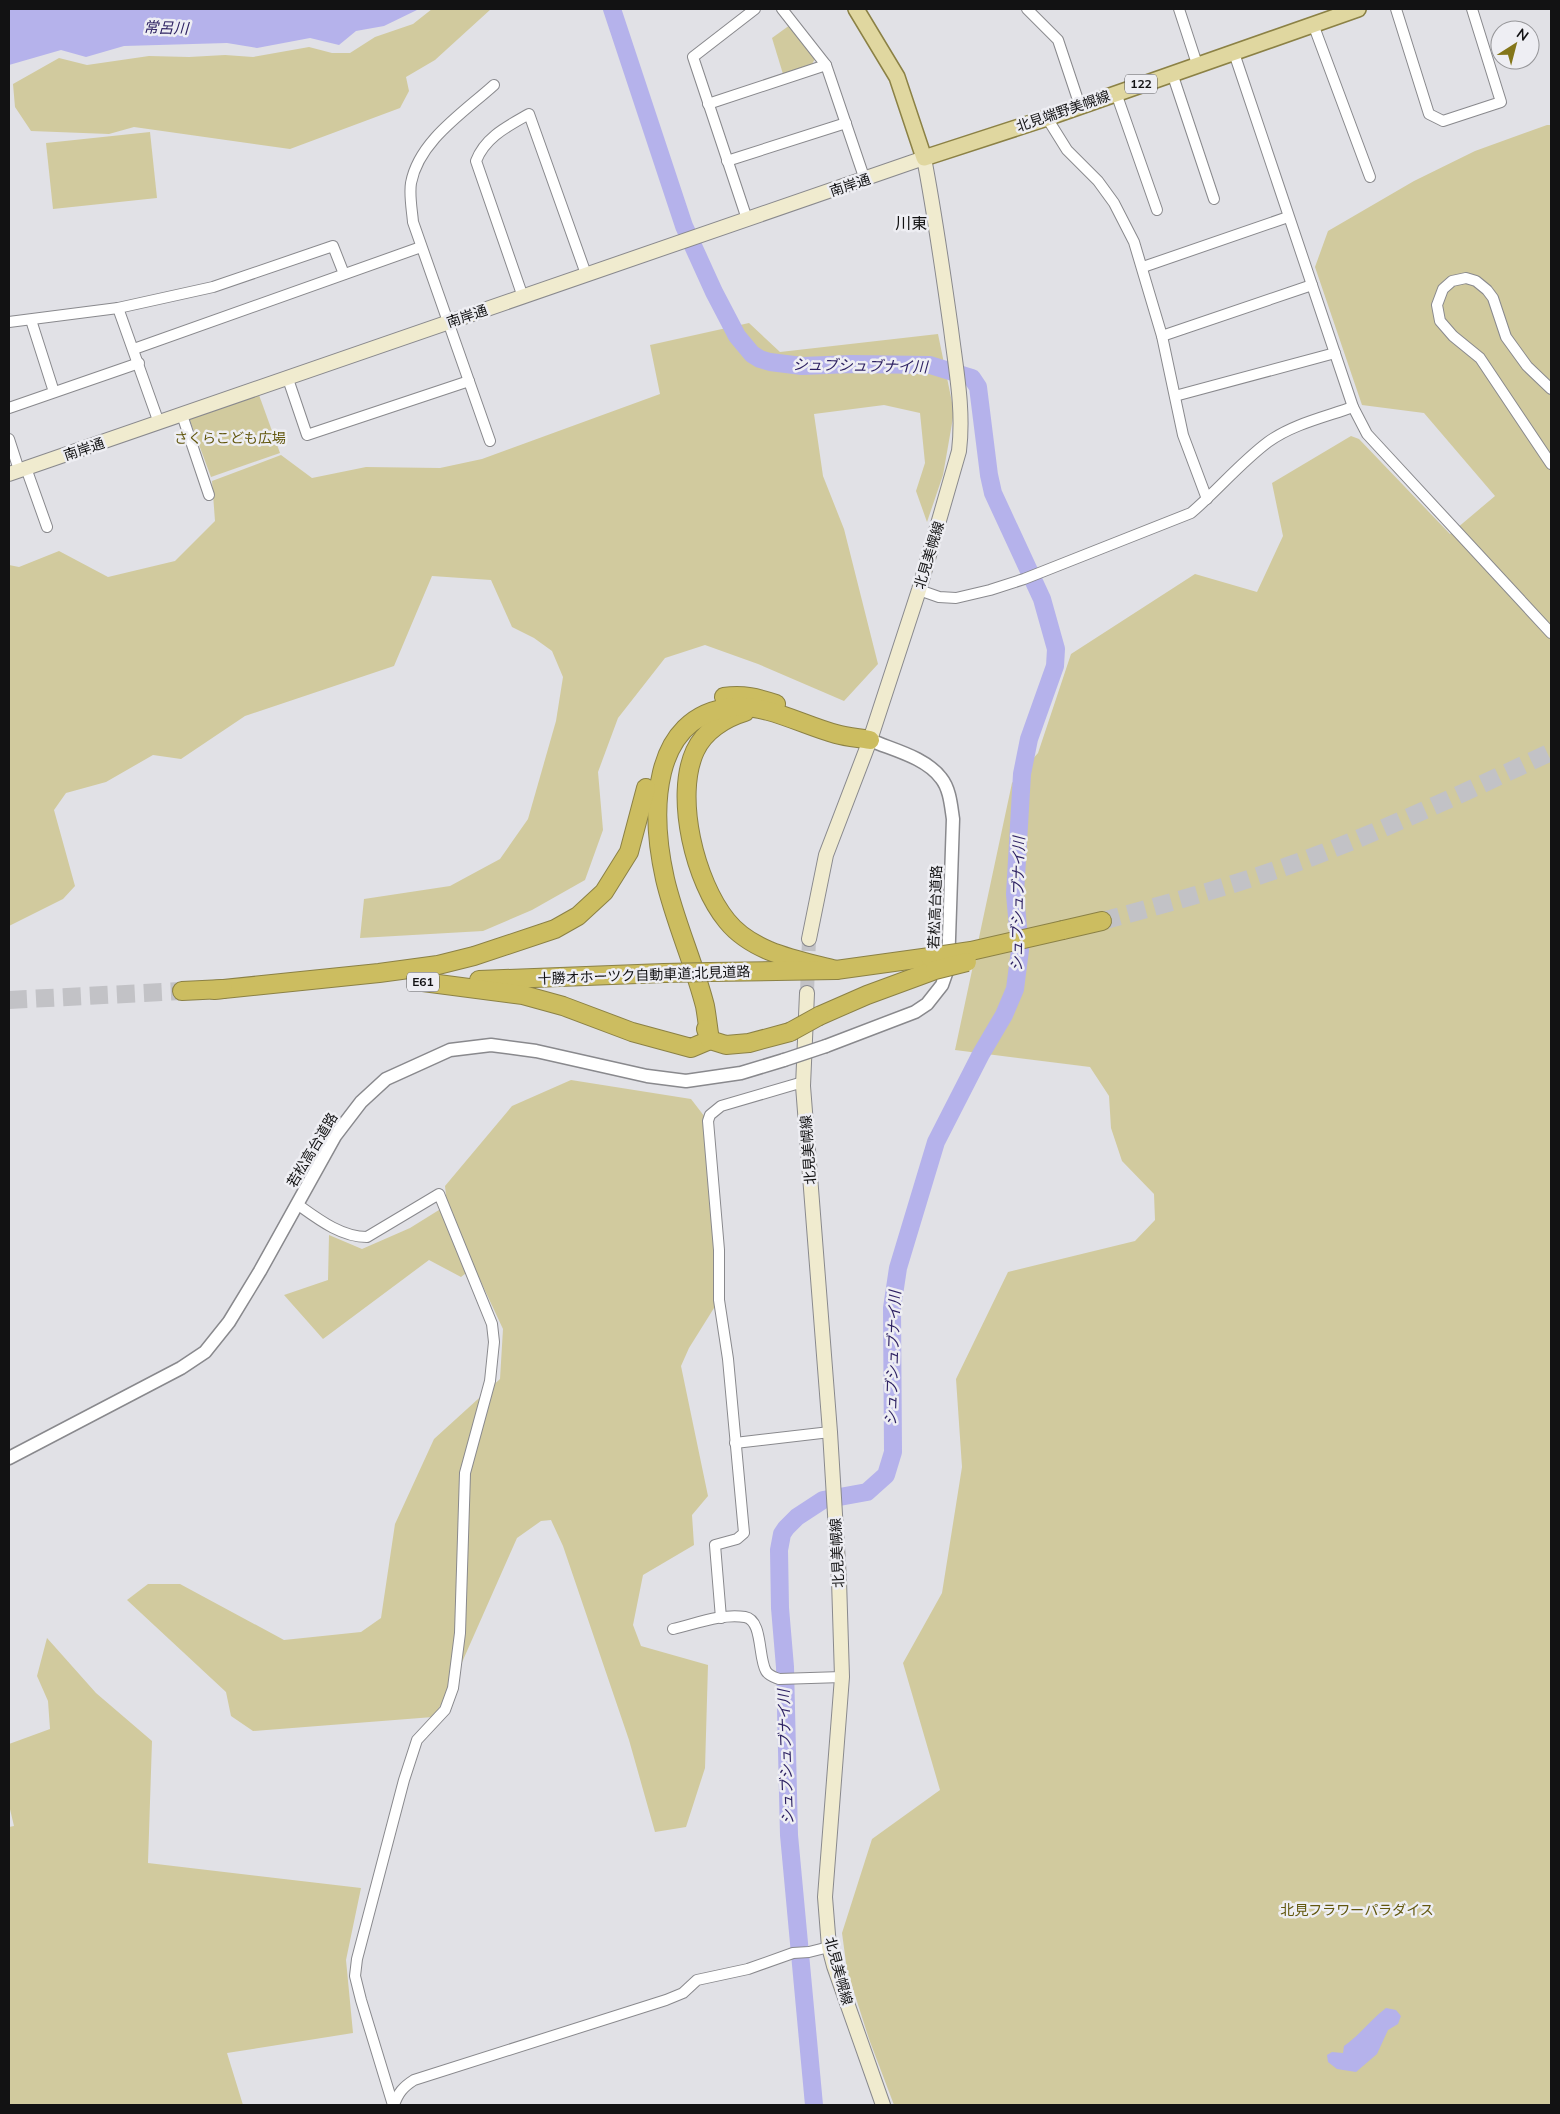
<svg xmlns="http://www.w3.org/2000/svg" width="1560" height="2114" font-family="Mulish,'Noto Sans JP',sans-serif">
	<rect width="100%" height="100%" fill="#e1e1e6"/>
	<g fill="#d1ca9e">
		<polygon points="432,9 491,9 435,60 406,77 409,91 400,108 290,149 134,127 109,134 31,131 15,107 13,84 59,58 87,65 149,56 189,57 225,55 253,57 309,47 332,53 350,53 375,37 413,24"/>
		<polygon points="790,25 816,57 812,64 783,74 772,38"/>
		<polygon points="1547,125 1551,125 1551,2105 894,2105 869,2039 847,1970 842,1933 872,1839 940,1790 903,1663 942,1593 962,1467 956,1379 1008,1272 1135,1241 1155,1220 1154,1194 1122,1161 1111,1128 1109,1096 1090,1067 955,1050 1012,783 1038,753 1071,654 1195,574 1257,592 1283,536 1272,483 1351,436 1359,439 1450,534 1495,496 1424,413 1362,405 1315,267 1328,231 1414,181 1475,151"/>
		<polygon points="150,132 157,198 53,209 46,143"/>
		<polygon points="749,323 780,352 938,334 954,412 943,475 927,522 916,491 925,463 920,413 884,405 814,414 823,476 844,529 878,664 844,701 758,664 705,645 665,658 618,718 598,772 603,830 585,880 532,910 483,931 360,938 364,899 450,886 500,859 528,819 556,721 563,677 552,651 534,638 512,627 491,580 432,576 394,666 245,716 181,759 153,755 106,782 66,793 54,810 75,886 63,899 9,926 9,565 19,567 59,551 108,577 175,561 215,521 212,481 281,455 312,478 366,467 440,468 482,459 660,394 650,345"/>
		<polygon points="259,395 280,453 211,477 189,418"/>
		<polygon points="571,1080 691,1099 708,1121 719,1300 689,1348 681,1366 708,1496 692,1515 694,1545 643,1575 633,1625 641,1646 708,1665 705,1768 686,1827 655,1832 629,1740 563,1546 551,1520 541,1521 517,1538 448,1694 433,1717 253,1731 231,1716 226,1692 127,1600 148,1584 180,1584 284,1640 361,1632 381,1618 395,1524 434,1439 500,1379 503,1329 474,1267 461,1277 429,1260 323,1339 284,1295 328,1280 329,1235 362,1249 410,1228 447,1205 445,1186 512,1106"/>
		<polygon points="47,1638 96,1693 152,1741 148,1863 361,1888 346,1960 353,2033 227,2053 243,2105 9,2105 9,1827 14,1826 9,1805 9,1744 50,1729 48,1701 37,1676"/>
	</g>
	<g fill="#b5b2eb">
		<polygon points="9,9 419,9 384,26 356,31 339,45 310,38 257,48 227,43 124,46 86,57 61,50 9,65"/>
		<path d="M1386,2008l10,2 5,6 -3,8 -10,6 -11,24 -21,18 -19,-3 -9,-7 -1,-7 5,-3 11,1 1,-7c16,-11 27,-27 42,-38z"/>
	</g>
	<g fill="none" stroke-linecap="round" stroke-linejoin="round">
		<polyline stroke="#b5b2eb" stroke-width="18" points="612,9 684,226 714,292 737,336 752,354 760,359 770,362 802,366 851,364 930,365 972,378 978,387 989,475 993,493 1042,599 1056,649 1055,666 1029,739 1022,774 1015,894 1020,950 1015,989 1004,1015 981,1054 936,1142 898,1268 892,1308 893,1452 886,1475 867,1492 823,1500 797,1517 786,1528 782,1534 779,1550 780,1608 785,1667 789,1835 814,2105"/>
		<polyline stroke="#c2c2c6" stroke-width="14" stroke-dasharray="14 7" stroke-linecap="butt" points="807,993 809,939"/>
		<g stroke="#c2c2c6" stroke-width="18" stroke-dasharray="18 9" stroke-linecap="butt">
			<path d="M1102,921c71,-19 141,-38 210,-64 81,-31 160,-68 239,-105"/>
			<polyline points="9,1000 182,991"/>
		</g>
		<defs>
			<g id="minor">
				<polyline points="782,9 826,65 865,180"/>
				<polyline points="1027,9 1058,40 1080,106"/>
				<polyline points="1179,9 1197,64"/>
				<polyline points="1396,9 1429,114 1443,121 1501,102 1472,9"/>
				<polyline points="1313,24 1370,177"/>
				<polyline points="1234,53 1353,407 1367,434 1551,633"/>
				<polyline points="1172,73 1214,199"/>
				<polyline points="1116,93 1157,210"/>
				<polyline points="708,104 826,65"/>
				<polyline points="1047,118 1067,150 1098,181 1114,203 1134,242 1162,336 1183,435 1207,499"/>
				<polyline points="727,161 846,123"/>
				<polyline points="747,219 693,57 755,9"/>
				<polyline points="1143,267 1288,217"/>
				<path d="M523,297l-47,-136c9,-24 32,-35 53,-47l57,160"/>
				<polyline points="118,308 159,423"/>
				<polyline points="31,320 54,392"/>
				<polyline points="9,322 118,308 213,287 333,246 344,274"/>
				<polyline points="1162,336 1312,285"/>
				<polyline points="134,349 421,247"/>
				<polyline points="288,379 307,435 469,381"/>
				<polyline points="1551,389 1527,366 1506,337 1493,298 1487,290 1476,281 1466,278 1452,281 1443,289 1437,305 1440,321 1453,336 1480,358 1551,464"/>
				<polyline points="1175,396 1335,353"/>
				<polyline points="9,408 139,363"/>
				<polyline points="182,415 209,495"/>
				<polyline points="9,439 19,470"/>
				<path d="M490,441l-77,-219c-1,-12 -4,-27 -2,-39 8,-42 52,-70 83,-98"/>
				<polyline points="26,468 47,527"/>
				<path d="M919,590l20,7 17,1 34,-8 34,-11 167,-66c27,-23 49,-50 77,-71 25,-18 57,-25 85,-35"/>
				<path d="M297,1204c21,15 44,33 70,33l72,-43 53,130 2,18 -4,39 -25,92 -5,160 -7,55 -8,22 -28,30 -13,40 -47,179 -2,17 6,24 32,105"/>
				<polyline points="735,1443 830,1432"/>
				<polyline points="721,1618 715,1545 737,1539 744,1533 728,1359 719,1300 719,1250 708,1121 710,1115 721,1106 803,1082"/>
				<path d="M673,1629c22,-5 49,-16 72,-12 18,3 13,41 21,54 3,5 8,6 13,8l63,-2"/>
				<path d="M394,2105c4,-12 9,-18 20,-25l252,-80 17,-7 14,-13 51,-11 45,-16 16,-1 20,-5"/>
			</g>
			<g id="tertiary">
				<path d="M826,1046l89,-34 12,-8 15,-19 6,-17 5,-149c-2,-13 -3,-30 -12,-41 -16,-21 -48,-28 -71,-38"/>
				<polyline points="9,1458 181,1368 205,1352 229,1322 260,1271 335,1136 361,1102 386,1079 450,1050 491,1045 536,1051 647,1076 686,1081 741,1073 784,1060"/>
			</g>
			<g id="secondary">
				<path d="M9,474l915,-316c11,57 19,114 27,171 5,41 13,81 8,122l-40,139 -49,150 -44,115 -17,84"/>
				<polyline points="807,993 803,1086 830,1432 839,1580 842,1677 825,1897 829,1947 834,1966 883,2105"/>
			</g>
			<polyline id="primary" points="856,9 897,77 924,158 1047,118 1358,9"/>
			<g id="motorway">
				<path d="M724,697c19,-3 34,1 52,7"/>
				<path d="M745,712c-20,6 -41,19 -50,39 -21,46 0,131 32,170 26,32 71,39 109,49"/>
				<polyline points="1063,930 1102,921"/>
				<polyline points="710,972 836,970 930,957"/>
				<polyline points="479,980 664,973"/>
				<path d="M423,982l100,13 40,11 69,26 59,16 19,-8c-2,-12 -3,-23 -5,-34 -11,-43 -30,-84 -40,-127 -14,-63 -17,-164 69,-172 32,-3 71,19 102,27 11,3 23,4 34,6"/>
				<polyline points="214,990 379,973 438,965 474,956 555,929 578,916 604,892 629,852 646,788"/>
				<polyline points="182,991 223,989"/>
				<polyline points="819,1016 867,995 935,970"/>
				<polyline points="706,1029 710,1040 726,1045 749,1043 790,1032"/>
			</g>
		</defs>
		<use href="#minor" stroke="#89898d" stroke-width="12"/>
		<use href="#tertiary" stroke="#89898d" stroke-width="15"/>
		<use href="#secondary" stroke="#89898d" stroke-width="16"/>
		<use href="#primary" stroke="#8b8145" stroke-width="18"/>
		<use href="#motorway" stroke="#8b8145" stroke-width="20"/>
		<use href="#minor" stroke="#fff" stroke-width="10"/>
		<use href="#tertiary" stroke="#fff" stroke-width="12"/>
		<use href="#secondary" stroke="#f0ebcf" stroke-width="14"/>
		<use href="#primary" stroke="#e0d7a0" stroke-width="15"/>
		<use href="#motorway" stroke="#ccbd60" stroke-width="18"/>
		<defs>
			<polyline id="tertiary-bridge" points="784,1060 826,1046"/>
			<g id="motorway-bridge">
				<polyline points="930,957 971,951 1063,930"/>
				<polyline points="935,970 967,962"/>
				<polyline points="664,973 710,972"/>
				<polyline points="790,1032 819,1016"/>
			</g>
		</defs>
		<use href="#tertiary-bridge" stroke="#89898d" stroke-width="15" stroke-linecap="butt"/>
		<use href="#motorway-bridge" stroke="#8b8145" stroke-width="20" stroke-linecap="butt"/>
		<use href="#tertiary-bridge" stroke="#fff" stroke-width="12"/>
		<use href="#motorway-bridge" stroke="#ccbd60" stroke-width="18"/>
	</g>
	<g text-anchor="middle" stroke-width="5" stroke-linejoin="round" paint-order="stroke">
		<g fill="#eeeef3" stroke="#545456" stroke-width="1">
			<rect x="1125" y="74.5" width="32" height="19" rx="4"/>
			<rect x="407" y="972.5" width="32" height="19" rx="4"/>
		</g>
		<g font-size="12" font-weight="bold" fill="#121213">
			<text x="1141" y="88">122</text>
			<text x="423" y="986">E61</text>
		</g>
		<g font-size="14" fill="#121213" stroke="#eeeef3">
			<text transform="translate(1063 111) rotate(-19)" y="5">北見端野美幌線</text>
			<text transform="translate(850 185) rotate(-19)" y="5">南岸通</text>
			<text transform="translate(467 316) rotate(-19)" y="5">南岸通</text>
			<text transform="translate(84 449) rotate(-19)" y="5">南岸通</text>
			<text transform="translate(929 555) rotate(-73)" y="5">北見美幌線</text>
			<text transform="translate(935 907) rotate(-88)" y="5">若松高台道路</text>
			<text transform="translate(644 975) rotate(-2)" y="5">十勝オホーツク自動車道;北見道路</text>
			<text transform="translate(312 1150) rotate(-59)" y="5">若松高台道路</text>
			<text transform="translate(808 1150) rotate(-94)" y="5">北見美幌線</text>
			<text transform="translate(837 1553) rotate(-93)" y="5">北見美幌線</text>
			<text transform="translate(839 1971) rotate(75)" y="5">北見美幌線</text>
		</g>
		<g font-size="14" fill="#62570e" stroke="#eeeef3">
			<text x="230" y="443">さくらこども広場</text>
			<text x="1357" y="1915">北見フラワーパラダイス</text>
		</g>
		<g font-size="15" font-style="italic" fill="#2e2263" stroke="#eeeef3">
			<text transform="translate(166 28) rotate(2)" y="5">常呂川</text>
			<text transform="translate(860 366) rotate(1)" y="5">シュブシュブナイ川</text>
			<text transform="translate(1018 904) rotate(-89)" y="5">シュブシュブナイ川</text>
			<text transform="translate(893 1358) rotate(-88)" y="5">シュブシュブナイ川</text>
			<text transform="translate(786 1757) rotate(-92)" y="5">シュブシュブナイ川</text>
		</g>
		<g font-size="16" fill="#121213" stroke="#eeeef3">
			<text x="911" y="229">川東</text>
		</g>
	</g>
	<rect width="1560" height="2114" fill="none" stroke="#121213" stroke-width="20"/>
	<g transform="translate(1515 45) rotate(36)"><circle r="24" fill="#eeeef3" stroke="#969699"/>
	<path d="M0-4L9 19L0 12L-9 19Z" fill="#847619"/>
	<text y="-8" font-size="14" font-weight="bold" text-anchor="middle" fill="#121213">N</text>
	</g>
</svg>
